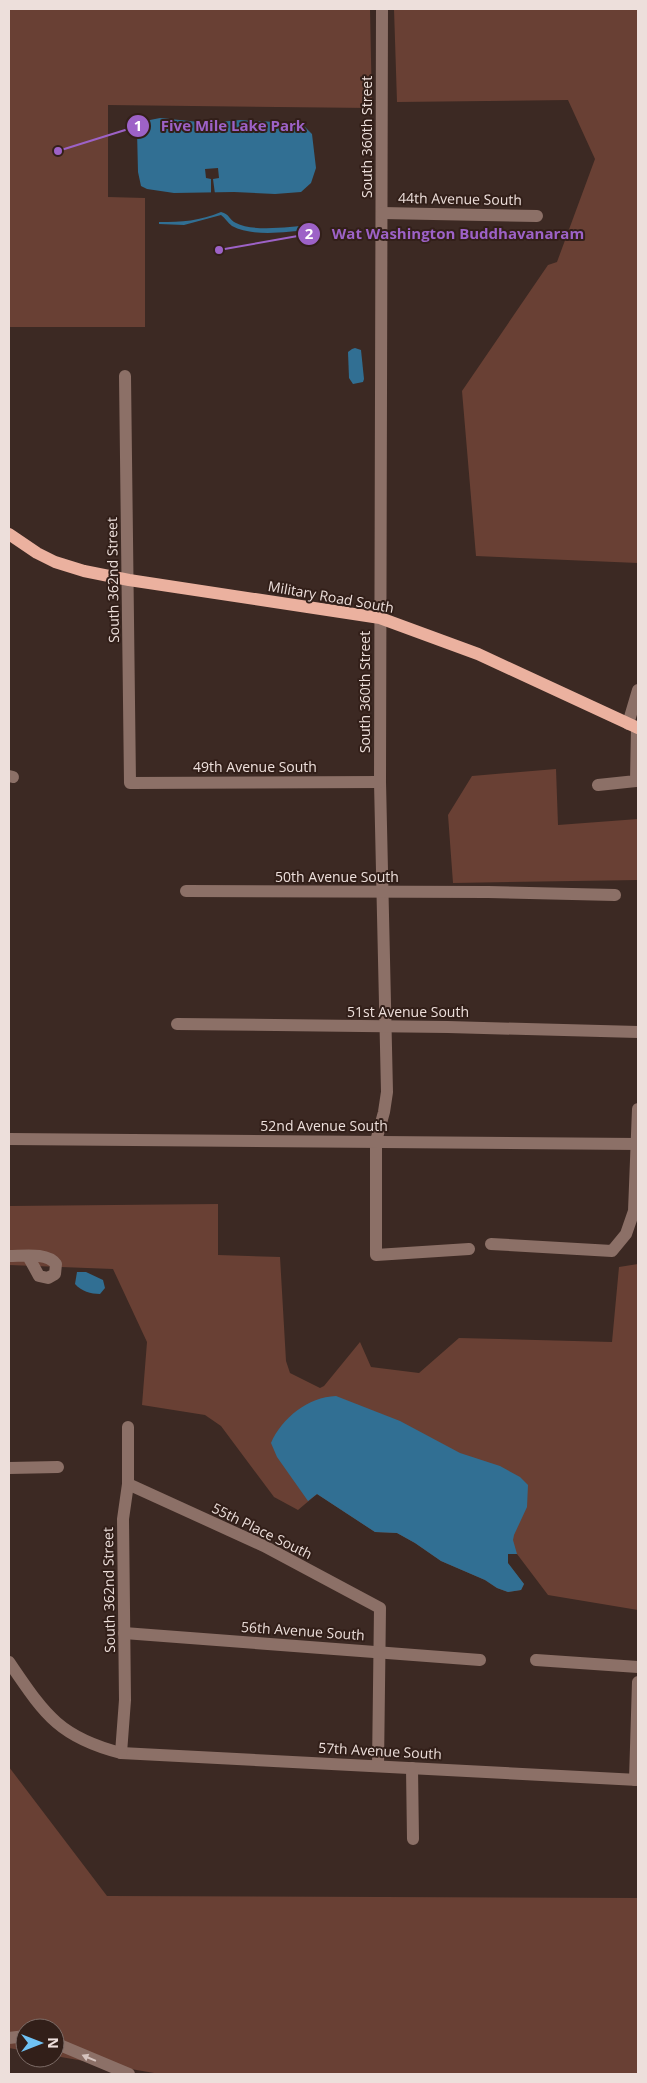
<svg xmlns="http://www.w3.org/2000/svg" width="647" height="2083" font-family="'Open Sans',sans-serif">
	<rect width="100%" height="100%" fill="#3c2923"/>
	<g fill="#694034">
		<polygon points="9,9 370,9 372,108 108,105 108,197 145,198 145,327 9,327"/>
		<polygon points="394,9 638,9 638,563 476,556 462,391 548,265 557,262 595,159 568,100 397,102"/>
		<polygon points="556,769 558,825 638,819 638,880 453,883 448,815 472,776"/>
		<polygon points="218,1204 218,1255 280,1257 286,1361 290,1373 320,1388 324,1386 360,1342 371,1367 419,1373 459,1338 612,1342 619,1267 638,1264 638,1610 548,1595 517,1554 508,1554 506,1561 524,1584 521,1590 508,1592 497,1588 485,1580 441,1561 415,1543 397,1533 375,1532 317,1494 298,1510 274,1497 221,1426 205,1415 142,1405 147,1342 113,1269 9,1265 9,1206"/>
		<polygon points="9,1767 107,1896 638,1898 638,2074 160,2074 55,2056 55,2028 25,2028 25,2051 9,2048"/>
	</g>
	<g fill="#316f93">
		<polygon points="160,118 209,123 240,120 292,123 305,127 312,134 316,168 311,183 301,192 275,194 234,192 174,193 147,189 141,186 138,172 137,131 145,121"/>
		<path d="M221,212c9,2 8,8 15,11 16,9 55,4 73,2l3,3 -4,2c-22,2 -56,7 -76,-4 -4,-3 -7,-8 -11,-11l-37,10 -25,-1v-2c23,0 41,-1 62,-10z"/>
		<polygon points="355,348 361,350 364,379 363,382 353,384 349,378 348,352 352,349"/>
		<path d="M77,1272h9l17,8 2,8 -5,6c-9,0 -19,-3 -25,-10z"/>
		<path d="M336,1396l64,25 60,32 40,13 20,11 8,8 -1,22 -13,28 -1,5 4,14h-9v9l16,21 -3,6 -13,2 -11,-4 -12,-8 -44,-19 -26,-18 -18,-10 -22,-1 -58,-38 -9,7 -31,-44 -6,-14c11,-25 37,-46 65,-47z"/>
	</g>
	<polygon fill="#3c2923" points="218,168 219,178 213,179 215,194 211,194 211,179 206,178 205,169"/>
	<g fill="none" stroke-linecap="round" stroke-linejoin="round">
		<g stroke="#8c7067" stroke-width="12">
			<polyline points="382,9 380,782 387,1092 384,1112 376,1141 376,1255 469,1249"/>
			<polyline points="382,213 537,216"/>
			<polyline points="125,376 130,783 380,782"/>
			<polyline points="628,724 638,690"/>
			<polyline points="9,776 13,777"/>
			<polyline points="598,785 636,781 637,728"/>
			<polyline points="186,891 488,892 615,895"/>
			<polyline points="177,1024 448,1027 638,1032"/>
			<polyline points="9,1139 638,1144"/>
			<polyline points="491,1244 612,1251 626,1234 634,1211 638,1109"/>
			<path d="M9,1256c14,0 38,-4 47,8l-1,10 -7,4 -9,-2 -11,-20"/>
			<polyline points="9,1468 58,1467"/>
			<polyline points="128,1484 264,1546 380,1608 378,1766"/>
			<polyline points="124,1633 480,1660"/>
			<polyline points="536,1660 638,1667"/>
			<path d="M9,1662c35,51 49,75 112,91l517,27"/>
			<polyline points="121,1753 125,1700 123,1519 128,1484 128,1427"/>
			<polyline points="412,1768 413,1839"/>
			<polyline points="635,1780 638,1682"/>
			<polyline points="9,2038 25,2036"/>
			<polyline points="55,2043 129,2074"/>
		</g>
		<polyline stroke="#ebb19f" stroke-width="12" points="9,534 37,553 55,562 84,571 129,580 380,618 478,654 638,728"/>
	</g>
	<defs><path id="oneway-solid" d="M-6-.8H1V-3.2L6.5 0L1 3.2V.8H-6Z" transform="scale(1.25)"/></defs>
	<use fill="#d5c3be" href="#oneway-solid" transform="translate(89 2058) rotate(-157)"/>
	<g text-anchor="middle" stroke-width="4" stroke-linejoin="round" paint-order="stroke">
		<g font-size="14" fill="#eddfdb" stroke="#321f19">
			<text transform="translate(367 137) rotate(-90)" y="5">South 360th Street</text>
			<text transform="translate(460 199) rotate(1)" y="5">44th Avenue South</text>
			<text transform="translate(113 580) rotate(-91)" y="5">South 362nd Street</text>
			<text transform="translate(331 597) rotate(10)" y="5">Military Road South</text>
			<text transform="translate(365 692) rotate(-90)" y="5">South 360th Street</text>
			<text x="255" y="772">49th Avenue South</text>
			<text x="337" y="882">50th Avenue South</text>
			<text x="408" y="1017">51st Avenue South</text>
			<text x="324" y="1131">52nd Avenue South</text>
			<text transform="translate(262 1531) rotate(26)" y="5">55th Place South</text>
			<text transform="translate(109 1590) rotate(-91)" y="5">South 362nd Street</text>
			<text transform="translate(303 1631) rotate(4)" y="5">56th Avenue South</text>
			<text transform="translate(380 1751) rotate(3)" y="5">57th Avenue South</text>
		</g>
	</g>
	<path fill="none" stroke="#9d62c7" stroke-width="2" d="M58 151L138 126M219 250L309 234"/>
	<g fill="#9d62c7" stroke="#321f19" stroke-width="2">
		<circle cx="58" cy="151" r="5"/>
		<circle cx="219" cy="250" r="5"/>
		<circle cx="138" cy="126" r="12"/>
		<circle cx="309" cy="234" r="12"/>
	</g>
	<g font-size="15" text-anchor="middle" font-weight="bold" fill="#fff">
		<text x="138" y="131">1</text>
		<text x="309" y="239">2</text>
	</g>
	<g font-size="15" text-anchor="middle" font-weight="bold" fill="#9d62c7" stroke="#321f19" stroke-width="4" stroke-linejoin="round" paint-order="stroke">
		<text x="233" y="131">Five Mile Lake Park</text>
		<text x="458" y="239">Wat Washington Buddhavanaram</text>
	</g>
	<rect width="647" height="2083" fill="none" stroke="#eddfdb" stroke-width="20"/>
	<g transform="translate(40 2043) rotate(90)"><circle r="24" fill="#321f19" stroke="#7d6c67"/>
	<path d="M0-4L9 19L0 12L-9 19Z" fill="#6fc2f4"/>
	<text y="-8" font-size="14" font-weight="bold" text-anchor="middle" fill="#eddfdb">N</text>
	</g>
</svg>
